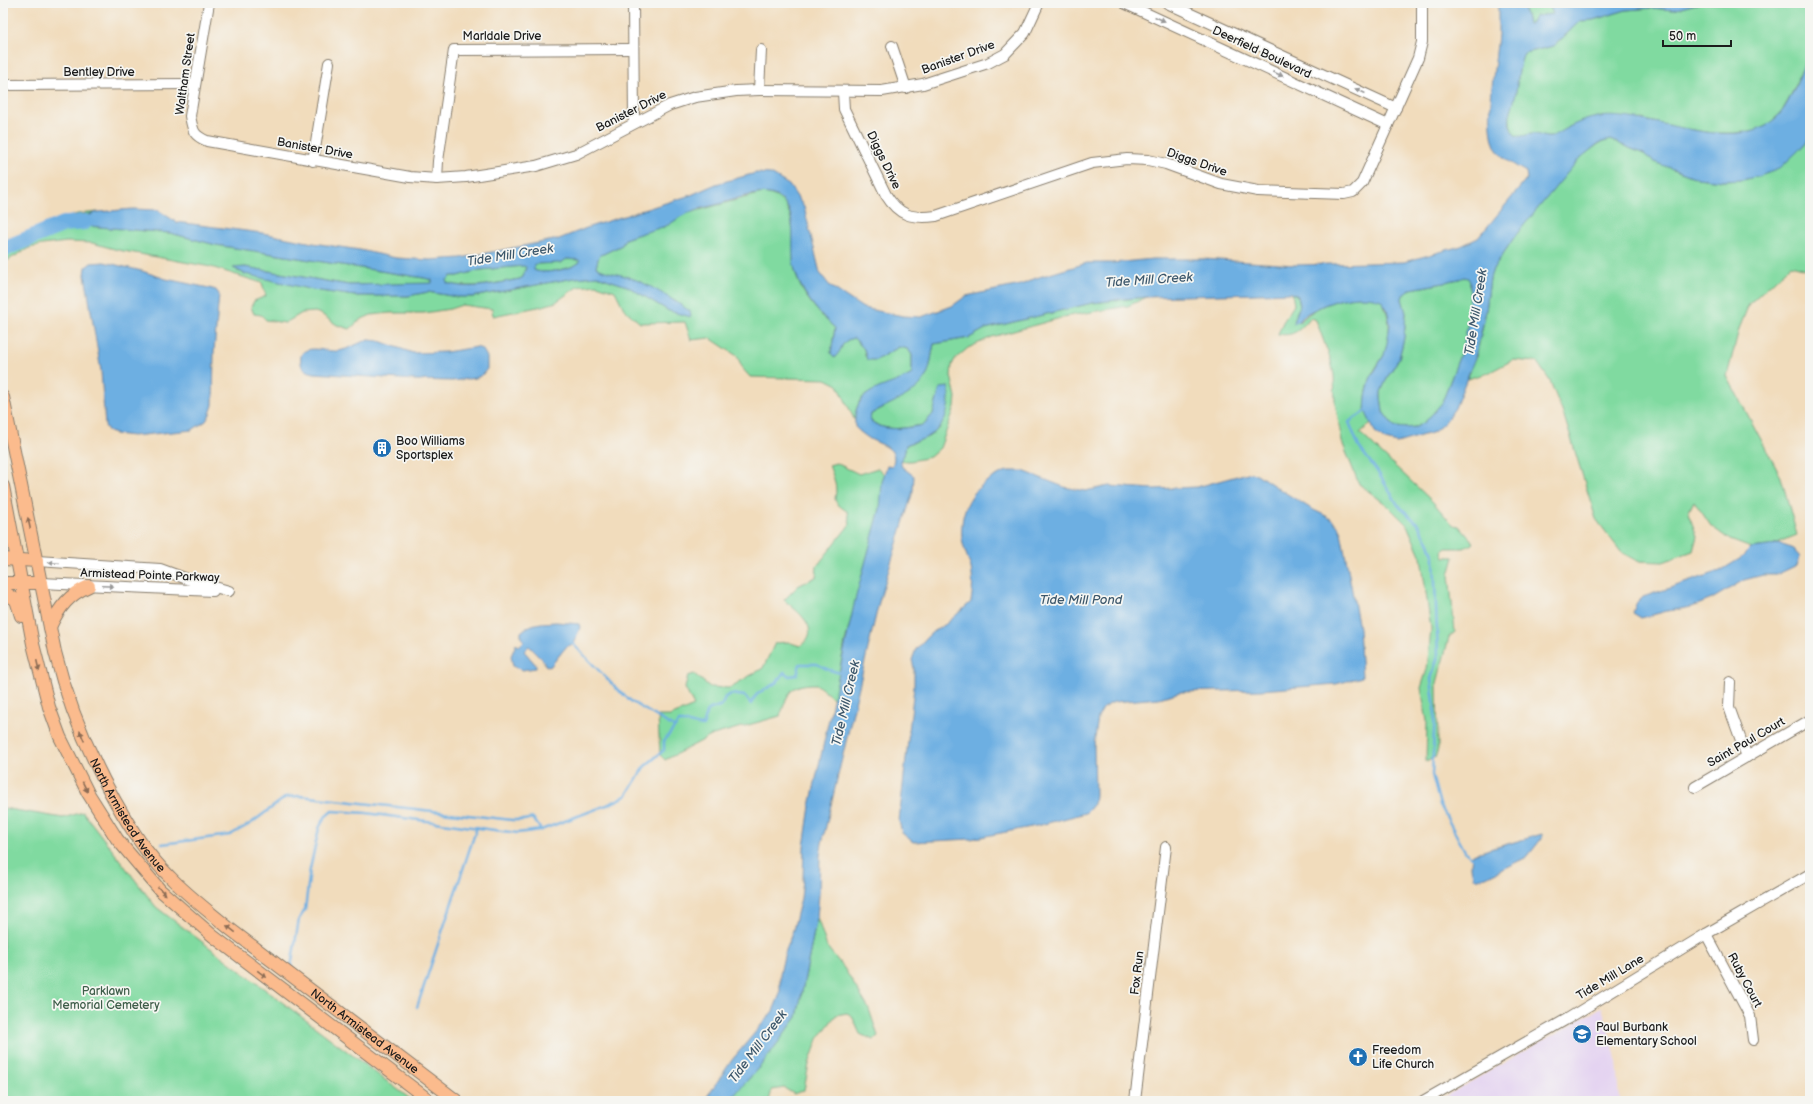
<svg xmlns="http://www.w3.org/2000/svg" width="1813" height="1104" font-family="'Balsamiq Sans',sans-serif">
	<rect width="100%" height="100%" fill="#f6f6f2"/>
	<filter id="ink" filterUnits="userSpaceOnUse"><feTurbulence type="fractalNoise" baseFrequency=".025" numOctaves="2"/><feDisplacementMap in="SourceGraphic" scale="8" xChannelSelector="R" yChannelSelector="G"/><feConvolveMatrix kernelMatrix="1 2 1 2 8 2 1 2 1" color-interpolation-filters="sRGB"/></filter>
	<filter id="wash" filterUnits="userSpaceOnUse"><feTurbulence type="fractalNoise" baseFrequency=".012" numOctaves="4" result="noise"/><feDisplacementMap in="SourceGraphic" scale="16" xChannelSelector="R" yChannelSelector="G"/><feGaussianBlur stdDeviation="0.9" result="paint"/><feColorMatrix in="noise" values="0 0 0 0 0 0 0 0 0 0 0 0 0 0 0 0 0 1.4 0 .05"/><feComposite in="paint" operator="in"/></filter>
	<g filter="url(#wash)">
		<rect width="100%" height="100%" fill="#f1dcbc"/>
		<polygon fill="#e4d3f1" points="1602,1007 1617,1061 1620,1101 1437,1101"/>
		<g fill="#80daa0" stroke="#4e7b5e">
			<polygon points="1523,3 1549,3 1553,14 1536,16 1532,23 1528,24"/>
			<path d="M1700,3h110v49l-20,45 -9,16 -11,10 -14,7 -21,3h-23l-39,-6 -31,-8 -91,18c-7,1 -12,-3 -18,-3 -6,0 -13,6 -18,1 -5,-5 -6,-18 -5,-24 1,-5 4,-10 5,-15 3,-15 3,-29 9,-43l30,-7 26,-25 13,-1 33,-10 26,-2 21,2z"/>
			<polygon points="1810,138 1810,270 1791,265 1749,304 1739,329 1727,376 1781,477 1797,535 1769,546 1751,548 1730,540 1711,526 1694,501 1688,513 1697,536 1693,551 1663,562 1637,561 1621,552 1596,519 1564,416 1550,381 1537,362 1513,360 1488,373 1467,379 1476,358 1486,311 1490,278 1493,269 1515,236 1579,158 1600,143 1610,140 1644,154 1654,162 1697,178 1723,181 1742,180 1760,176 1797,152"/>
			<path d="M762,193c45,4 24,61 37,90 7,16 22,33 36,45l-4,25 3,4c10,-7 5,-16 20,-19l10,11 1,7 11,4 23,-13 9,2 4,6v19l-12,7 -34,14 -6,5 -4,10 -1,11 -17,-36 -12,-6 -76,-2 -7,-8 -6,-13 -27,-18 -19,2 -6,-18 -45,1 -16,-14 -9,-18 -18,-6 -20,2 -21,15 -13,4 -50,10 -1,-7 -30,-4 -12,4 -26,4h-34l-19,2 -11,5 -10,9 -13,-4 -16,-11 -6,-2 -13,1 -17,10 -19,-3 -5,-5 -7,-1 -3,-7 3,-6 12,-5 -4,-13 -51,-16 -93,-17 -26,-7 -25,-1 -25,3 -13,3 -26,15v-22l74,-27 21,-2 -33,12 105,9 46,12 208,33 8,2v4l-83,1 -104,-18 -8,4 76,19 42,6h53l20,-4 29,5h15l102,-19 23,-2 30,10 42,25 8,-9 -49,-25 -23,-5 -9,-5 3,-11 23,-11 3,-6 28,-10 11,-2 21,-13z"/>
			<path d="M567,259l12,1 1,2c-7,7 -38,13 -46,8l1,-6 20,-1z"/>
			<path d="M523,266l3,1 -3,10 -3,2c-25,4 -48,11 -73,4v-3l4,-4h7l22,-6z"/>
			<path d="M1463,277l6,1 1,4 -1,35 -5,27 -22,59 -17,19 -9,5 -10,1 -10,-1 -4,-3 -9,-12 -2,-15v-5l6,-14 12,-20 5,-20 2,-25 -4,-14 1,-4 8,-6 33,-6c7,-4 13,-2 19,-6z"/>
			<path d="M1292,293l6,3 2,9 -4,9 4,8c18,-20 55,-30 81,-23 10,17 10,36 4,54 -3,6 -7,11 -10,16 -10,18 -12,35 -4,54l-11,10 72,68 21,24 6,1 15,17 -10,5h-18l-4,3 2,6h10l-5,18 6,57 -6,5 -12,46 1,66 -3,9 -9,4 1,-41 -6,-33 6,-19 4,-40 -10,-72 -14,-32 -20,-20 -28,-21 -17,-42 -7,-40 -1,-27 -3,-14 -15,-41 -6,-2c-10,12 -16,19 -32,16l5,-12 11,-17z"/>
			<path d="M1147,297l-19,9 -60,10 -76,21 -24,11 -13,11 -3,6 -1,11 5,21 -1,10 -15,41 -10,9 -19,4h-11l4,-6 2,-10 22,-8 12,-9v-40l-7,26 -10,11c-18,3 -38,8 -53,-5l1,-6 39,-21 19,-24 5,-25 35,-6 16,-9 107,-26z"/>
			<path d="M836,463l23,11 19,-6 6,6 -4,35 -35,133 -11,57 -18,-15c-28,0 -27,9 -36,32l-67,19 -48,25 -5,-5 -2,-39h12l24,-10 -9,-18 3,-12 6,-2 16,13 19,1 34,-20 12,-25 13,-1 12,4c24,-16 -3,-35 -16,-46l14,-14 18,-9 1,-11 33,-42 -2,-12c-21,-14 -9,-11 -13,-29 -1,-6 -4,-12 -6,-18z"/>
			<polygon points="3,808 63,818 83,812 156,907 413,1101 3,1101"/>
			<polygon points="817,917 827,947 844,968 869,1009 878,1036 873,1040 860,1034 852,1016 847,1013 836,1015 818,1039 809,1064 804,1090 794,1094 784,1088 772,1090 769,1101 729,1101 762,1064 797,1017"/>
		</g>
		<g fill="#6dafe2" stroke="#44667f" fill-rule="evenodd">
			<path d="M1498,3h25l5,21 4,-1 4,-7 17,-2 -4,-11h151l-27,7 -21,-2 -26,2 -33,10 -13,1 -26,25 -30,7c-6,15 -6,29 -9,44 -3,14 -11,26 1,39 7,1 11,-2 17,-2 7,0 11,4 18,3 15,-9 29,-17 47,-20 53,-7 138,42 181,-2 12,-13 23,-46 31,-63v86l-13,14 -18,17 -19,7 -18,4 -19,1 -26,-3 -43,-16 -10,-8 -34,-14 -11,3 -20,16 -64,77 -22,33 -3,9 -4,33 -11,47 -20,50 -10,14 -11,10 -37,11 -12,-3 -10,-8 -10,-21 1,-15 4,-17 14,-24 3,-12 3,-19 -3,-15 -6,-9c-24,-8 -52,1 -73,13 -6,4 -8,9 -15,11l7,-19 -2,-9 -6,-3 -145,4 -23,2 -32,4 -107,26 -16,9 -35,6c-3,12 -3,26 -10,36 -10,16 -37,24 -53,34l-1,6c14,13 35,8 53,5l10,-11 7,-26 9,-1c1,19 -2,39 -20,49 -7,5 -16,5 -23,9l-2,10 -4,6 2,6 12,9 -1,15 -34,111 -57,241 -2,12 -1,40 -2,22 -20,100 -35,47 -33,37h-25l28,-41 41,-49 7,-17v-20l4,-18 9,-26 8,-32 2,-18 1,-33 6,-41 45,-206 25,-91 2,-27 5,-17 5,1c8,-18 -11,-21 -22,-27 -6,-4 -10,-7 -15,-12 -3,-41 30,-37 57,-53v-19l-4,-6 -9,-2 -23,13h-9l-3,-11 -10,-11c-15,3 -10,12 -20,20l-3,-5 4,-25c-19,-17 -40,-42 -42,-69 -1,-14 1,-28 -2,-42 -9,-38 -47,-20 -72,-13 -11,3 -25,5 -35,11 -7,3 -13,10 -21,12 -13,4 -25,7 -38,12l-3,6 -23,11 -3,11c10,6 21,6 32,10 22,7 43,22 62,34l1,6 -22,-6 -42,-25 -30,-10 -23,2 -102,19h-15l-29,-5 -20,4h-53l-42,-6 -68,-16 -12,-6 12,-1 104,18 83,-2v-3l-8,-2 -208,-33 -46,-12 -106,-9 34,-12 35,-3 25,1 18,12 86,11 51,10 47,7 36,8 34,2 31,-2 98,-19 30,-12 102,-32 25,-11 40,-11 15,1 18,11 15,22 16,66 10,13 33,22 40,8 18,1 31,-11 14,-10 55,-11 15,-7 51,-15h25l41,-4h50l92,6 109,-3 57,-16 17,-8 49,-59 -1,-7c-10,-6 -22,-12 -29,-22 -14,-21 -1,-89 1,-116 0,-10 0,-21 0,-31zM567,259l12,1 1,2c-7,7 -38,13 -46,8l1,-6 25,-1zM523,266l3,1 -3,10 -3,2c-24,4 -49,12 -73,4v-3l4,-4h7l22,-6zM1464,277l4,1 2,4 -1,35 -5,27 -22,59 -17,19 -9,5 -10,1 -10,-1 -4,-3 -9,-12 -2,-15v-5l6,-14 12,-20 5,-20 2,-25 -4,-14 1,-4 8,-6 33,-6c7,-4 13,-2 20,-6z"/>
			<polygon points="104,262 142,271 166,279 209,288 216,290 219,294 214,352 213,405 210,414 206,421 192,430 133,436 115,434 109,432 105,426 101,371 85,275 86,267 91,263"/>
			<path d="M369,340l10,1 34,12 33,-1 31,-5 6,3 4,7v12l-5,6 -6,3 -24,3 -38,-1 -100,-7c-6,-2 -12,-2 -13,-10 -4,-22 25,-11 36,-12 12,-1 21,-9 32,-11z"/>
			<path d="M1007,471h16l41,16 21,4 24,-5 45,3 43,-2 51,-14 9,1c17,12 35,23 53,34 12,7 25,9 31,24l18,96 3,49 -26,7 -75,6 -81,2 -21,6 -45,4 -10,5 -6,10 -4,29 1,49 -1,9 -8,9 -50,13 -65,13 -58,3 -11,-9 -3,-12 15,-134v-19l-2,-8 4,-11 14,-15 16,-10 25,-22c2,-12 2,-23 0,-34 -3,-10 -8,-20 -9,-30 -3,-34 15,-56 45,-67z"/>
			<polygon points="1778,543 1793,549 1800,557 1797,565 1776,575 1763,575 1744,580 1712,599 1692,607 1667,611 1641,618 1633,613 1636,604 1643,597 1720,571 1741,558 1751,548 1769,546"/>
			<path d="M556,622l23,2 1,4 -7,16 -7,3 -16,20 -5,-2 -2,-5 -14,-14 -5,5 12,14v3l-14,2 -9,-4 -2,-10 5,-12 3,2 5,-5 -3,-3v-6c11,-10 21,-9 35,-10z"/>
			<path d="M1542,834v4l-15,19 -41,20 -10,2c-6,-6 -6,-17 -3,-25z"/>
		</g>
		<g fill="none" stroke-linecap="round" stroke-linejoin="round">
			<g stroke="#6dafe2" stroke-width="2.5">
				<polyline points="1367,410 1349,422 1359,447 1377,471 1398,505 1418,524 1429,543 1434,558 1438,656 1431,679 1435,709 1432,775 1440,805 1466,853 1472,857"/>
				<polyline points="573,644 616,688 632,702 674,727"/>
				<polyline points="162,844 230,835 250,824 286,797 300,796 512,820 524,820 533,818 541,830"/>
				<path d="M291,967l8,-48 6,-9 5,-41 9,-41 6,-11 7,-6 34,2 151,20 24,-3 66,-25 19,-9 18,-29 20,-17v-9l15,-19c11,-1 14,4 24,4l5,-16 14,-5 3,-8 6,-3 14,2 6,8c4,-13 14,-13 23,-20 5,-3 7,-8 10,-12l5,4 8,-1 3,-11h17l12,6 12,3"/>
				<polyline points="417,1007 477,827"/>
			</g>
			<polyline stroke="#6dafe2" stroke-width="16" points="3,249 64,224 85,222"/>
		</g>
	</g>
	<g filter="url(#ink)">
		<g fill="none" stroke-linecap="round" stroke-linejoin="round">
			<defs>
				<g id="minor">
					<path d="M209,3l-19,113c3,15 3,19 17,25l203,36 27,2 29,-2 70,-11 40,-12 94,-49 25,-8 41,-6 23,-1 123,1 41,-7 65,-21 17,-9 20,-21 14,-30"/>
					<polyline points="633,3 634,122"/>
					<polyline points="1124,3 1388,125"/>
					<polyline points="1167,3 1396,108"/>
					<polyline points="892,46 906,88"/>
					<polyline points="3,85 195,84"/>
					<polyline points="759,90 761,50"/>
					<path d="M843,92l1,17 42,86c13,21 26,24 50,21l156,-53 35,-4 21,1 18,4 55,20 37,7 86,3 9,-2 9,-9 56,-125 4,-16v-39"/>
					<polyline points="313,161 329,63"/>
					<polyline points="437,179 438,161 454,50 633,49"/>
					<polyline points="37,561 160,569 190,580 229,591"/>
					<polyline points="41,583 213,591"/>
					<polyline points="1730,682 1729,707 1747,757"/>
					<polyline points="1695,787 1810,720"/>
					<polyline points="1706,934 1750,1016 1753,1040"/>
					<polyline points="1135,1101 1166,847"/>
					<polyline points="1423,1101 1567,1019 1706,934 1810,874"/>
				</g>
				<g id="major">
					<path id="s1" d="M3,397l52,255c13,53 33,101 60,149 16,28 32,54 55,76 18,19 40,35 60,52l227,172"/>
					<polyline points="3,486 33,644 49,707 60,737 88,793 117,839 160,890 213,936 430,1101"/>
					<polyline points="3,559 37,561"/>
					<polyline points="3,583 41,583"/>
					<polyline points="3,591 16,600 21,616"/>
					<path d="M50,627c9,-20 20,-33 39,-41"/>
				</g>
			</defs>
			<use href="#minor" stroke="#867c6c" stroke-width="12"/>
			<use href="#major" stroke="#867c6c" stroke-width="14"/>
			<use href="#minor" stroke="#fff" stroke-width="10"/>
			<use href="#major" stroke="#fbbb8d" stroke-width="12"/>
		</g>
		<defs><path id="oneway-solid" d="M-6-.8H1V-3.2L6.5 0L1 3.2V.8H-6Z"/></defs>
		<g fill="#999">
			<use href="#oneway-solid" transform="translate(1160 19) rotate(25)"/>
			<use href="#oneway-solid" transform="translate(1278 74) rotate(25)"/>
			<use href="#oneway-solid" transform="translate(1360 91) rotate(-155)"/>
			<use href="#oneway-solid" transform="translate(54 563) rotate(-176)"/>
			<use href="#oneway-solid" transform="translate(108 586) rotate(3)"/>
		</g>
		<g fill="#8c6c54">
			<use href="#oneway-solid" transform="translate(29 523) rotate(-102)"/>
			<use href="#oneway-solid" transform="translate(38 666) rotate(77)"/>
			<use href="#oneway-solid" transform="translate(82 736) rotate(-113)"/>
			<use href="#oneway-solid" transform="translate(85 787) rotate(64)"/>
			<use href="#oneway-solid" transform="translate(162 891) rotate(44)"/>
			<use href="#oneway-solid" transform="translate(231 929) rotate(-142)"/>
			<use href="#oneway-solid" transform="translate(262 974) rotate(37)"/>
		</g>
	</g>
	<defs>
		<symbol id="building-disc" viewBox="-11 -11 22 22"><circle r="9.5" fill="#1f6fb2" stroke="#f6f6f2"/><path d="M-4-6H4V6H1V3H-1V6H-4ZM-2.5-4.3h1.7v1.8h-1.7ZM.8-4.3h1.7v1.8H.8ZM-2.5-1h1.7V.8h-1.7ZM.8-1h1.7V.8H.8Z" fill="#fff"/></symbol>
		<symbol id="school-disc" viewBox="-11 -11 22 22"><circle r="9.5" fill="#1f6fb2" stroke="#f6f6f2"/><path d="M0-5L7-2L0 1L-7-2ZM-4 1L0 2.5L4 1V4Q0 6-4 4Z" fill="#fff"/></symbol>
		<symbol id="church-disc" viewBox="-11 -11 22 22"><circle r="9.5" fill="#1f6fb2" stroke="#f6f6f2"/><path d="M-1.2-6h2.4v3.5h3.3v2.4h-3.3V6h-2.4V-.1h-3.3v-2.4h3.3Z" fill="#fff"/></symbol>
	</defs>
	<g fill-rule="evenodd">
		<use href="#building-disc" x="371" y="437" width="22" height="22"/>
		<use href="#school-disc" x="1571" y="1023" width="22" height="22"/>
		<use href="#church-disc" x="1347" y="1046" width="22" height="22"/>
	</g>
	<g text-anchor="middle" stroke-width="3.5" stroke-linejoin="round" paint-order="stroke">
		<g font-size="12" fill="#1c1c1c" stroke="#f6f6f2">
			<text x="502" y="40">Marldale Drive</text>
			<text transform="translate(1262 52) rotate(25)" y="4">Deerfield Boulevard</text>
			<text transform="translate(958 57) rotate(-20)" y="4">Banister Drive</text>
			<text x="99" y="76">Bentley Drive</text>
			<text transform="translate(185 74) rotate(-82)" y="4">Waltham Street</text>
			<text transform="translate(631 111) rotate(-27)" y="4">Banister Drive</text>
			<text transform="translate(315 148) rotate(10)" y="4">Banister Drive</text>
			<text transform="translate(884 160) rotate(64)" y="4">Diggs Drive</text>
			<text transform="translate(1197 162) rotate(19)" y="4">Diggs Drive</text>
			<text transform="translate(150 575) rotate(2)" y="4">Armistead Pointe Parkway</text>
			<text transform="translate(1746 742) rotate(-30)" y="4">Saint Paul Court</text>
			<text dy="4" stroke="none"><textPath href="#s1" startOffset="440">North Armistead Avenue</textPath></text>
			<text transform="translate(1137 973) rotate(-83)" y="4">Fox Run</text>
			<text transform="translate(1610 977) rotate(-31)" y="4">Tide Mill Lane</text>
			<text transform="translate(1745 980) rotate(62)" y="4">Ruby Court</text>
			<text dy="4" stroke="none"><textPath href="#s1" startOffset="764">North Armistead Avenue</textPath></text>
		</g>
		<g font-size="12" fill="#1c1c1c" stroke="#f6f6f2" text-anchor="start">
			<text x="396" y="445">Boo Williams<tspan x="396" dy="14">Sportsplex</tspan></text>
			<text x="1596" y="1031">Paul Burbank<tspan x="1596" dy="14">Elementary School</tspan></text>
			<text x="1372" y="1054">Freedom<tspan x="1372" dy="14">Life Church</tspan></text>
		</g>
		<g font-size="12" fill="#3f5e4a" stroke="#f6f6f2">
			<text x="106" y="995">Parklawn<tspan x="106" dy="14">Memorial Cemetery</tspan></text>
		</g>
		<g font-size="13" font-style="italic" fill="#3c576b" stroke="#f6f6f2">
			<text transform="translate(510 254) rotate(-9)" y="5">Tide Mill Creek</text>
			<text transform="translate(1149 279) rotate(-4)" y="5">Tide Mill Creek</text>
			<text transform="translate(1475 312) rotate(-81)" y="5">Tide Mill Creek</text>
			<text x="1081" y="604">Tide Mill Pond</text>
			<text transform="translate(845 703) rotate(-77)" y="5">Tide Mill Creek</text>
			<text transform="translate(757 1046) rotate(-53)" y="5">Tide Mill Creek</text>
		</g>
	</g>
	<rect width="1813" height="1104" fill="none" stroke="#f6f6f2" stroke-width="16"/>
	<path d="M1663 40v6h68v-6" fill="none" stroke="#1c1c1c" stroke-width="2"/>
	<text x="1669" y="40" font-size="12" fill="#1c1c1c" stroke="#f6f6f2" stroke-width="3" paint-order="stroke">50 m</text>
</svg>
